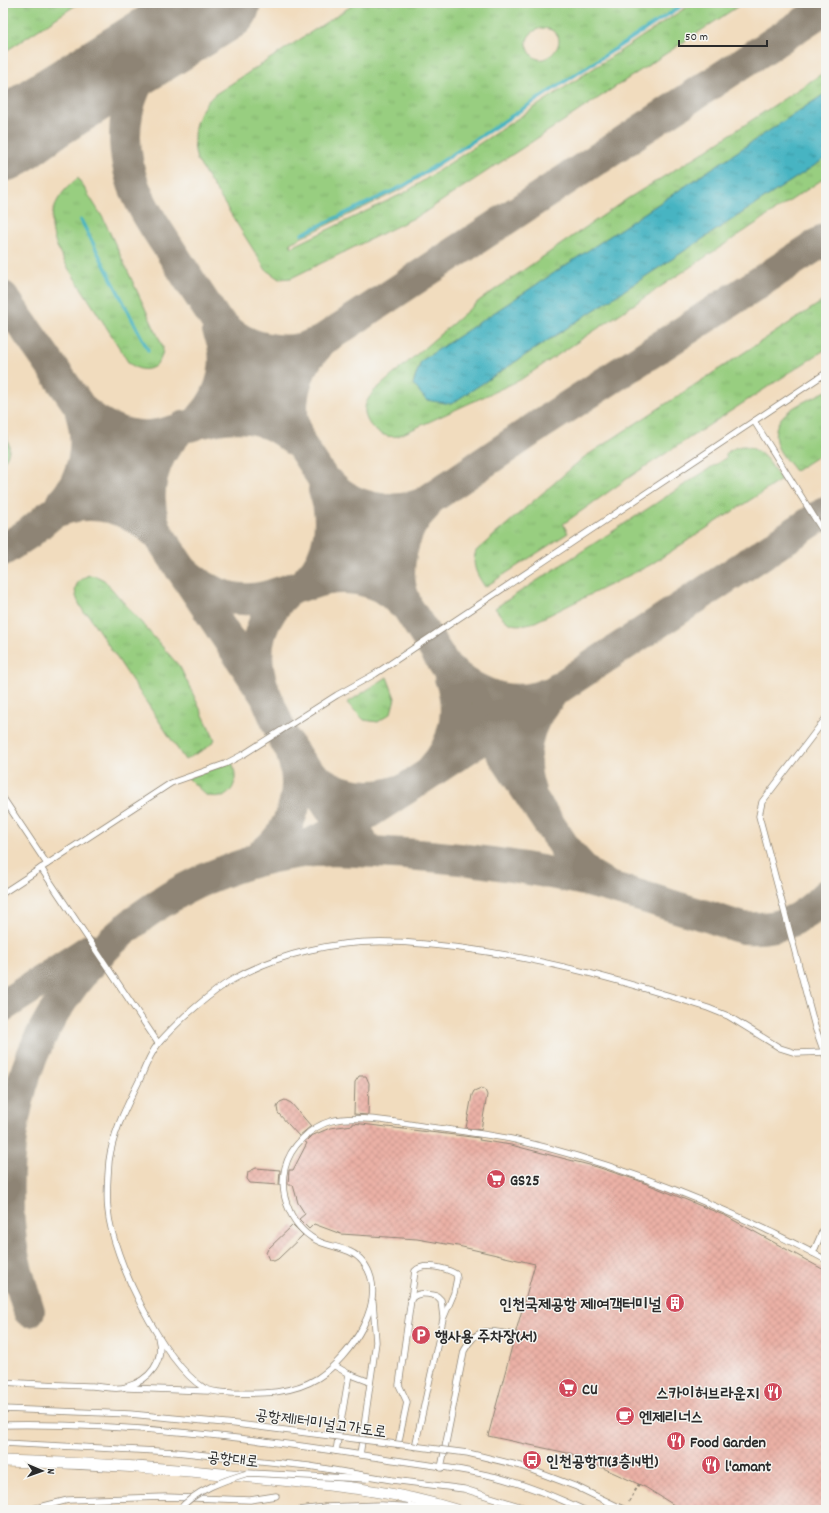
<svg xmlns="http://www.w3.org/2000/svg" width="829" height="1513" font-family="Dekko,'Poor Story',sans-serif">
	<defs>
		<pattern id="grass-tufts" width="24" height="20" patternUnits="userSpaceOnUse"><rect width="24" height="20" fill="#98ce80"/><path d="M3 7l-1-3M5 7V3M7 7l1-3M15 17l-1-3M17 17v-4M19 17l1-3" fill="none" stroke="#83b16f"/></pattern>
		<pattern id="water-ripples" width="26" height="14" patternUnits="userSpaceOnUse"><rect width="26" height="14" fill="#46b4c2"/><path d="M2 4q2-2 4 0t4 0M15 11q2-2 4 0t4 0" fill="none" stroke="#3b939e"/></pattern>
		<pattern id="building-cross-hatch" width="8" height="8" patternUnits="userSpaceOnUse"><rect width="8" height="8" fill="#ebb1a6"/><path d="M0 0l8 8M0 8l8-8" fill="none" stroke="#ca988f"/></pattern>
	</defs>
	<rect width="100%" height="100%" fill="#f6f6f2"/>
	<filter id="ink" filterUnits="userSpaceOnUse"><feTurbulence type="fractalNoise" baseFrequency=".025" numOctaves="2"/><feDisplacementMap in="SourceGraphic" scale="8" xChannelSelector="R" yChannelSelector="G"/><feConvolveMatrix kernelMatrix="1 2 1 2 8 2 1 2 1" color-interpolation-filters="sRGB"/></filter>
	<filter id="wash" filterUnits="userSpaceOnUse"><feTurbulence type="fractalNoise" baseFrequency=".012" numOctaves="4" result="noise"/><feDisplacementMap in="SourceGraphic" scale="16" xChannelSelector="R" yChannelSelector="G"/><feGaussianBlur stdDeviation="0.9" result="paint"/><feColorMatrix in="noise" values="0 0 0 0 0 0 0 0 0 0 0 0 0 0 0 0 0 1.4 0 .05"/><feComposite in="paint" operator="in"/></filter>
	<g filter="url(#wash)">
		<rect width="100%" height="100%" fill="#f1dcbe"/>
		<g fill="url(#grass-tufts)" stroke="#627c56" fill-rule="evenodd">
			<polygon points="3,3 79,3 3,53"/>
			<path d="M356,3h329l-281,185 -114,55 2,4 114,-55 287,-189h50l-321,211 -131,64 -12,1 -13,-9 -69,-110c-7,-26 -2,-47 17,-65zM542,28c40,3 -2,53 -14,20 -4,-10 4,-18 14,-20z"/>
			<path d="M826,71v22l-405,268 -8,23 38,20 375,-246v19l-306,203 -122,56c-18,4 -38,-14 -32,-33 2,-4 5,-8 7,-11l107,-92 147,-101 72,-44z"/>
			<path d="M78,178l25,40 60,129c0,21 -19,30 -35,15 -14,-23 -28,-45 -43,-68 -26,-40 -56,-78 -7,-116z"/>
			<path d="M826,299v50l-195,127 -68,48 5,9 -83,54c-8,-12 -14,-22 -9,-36l107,-93z"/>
			<path d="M826,391v60l-31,20c-6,-8 -15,-17 -18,-26 -10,-32 27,-42 49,-54z"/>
			<path d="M3,429c6,12 10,22 0,33z"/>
			<path d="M745,446c19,4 26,19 36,34l-131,85 -115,57c-22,6 -28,3 -40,-14l232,-151 -2,-3c7,-5 12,-8 20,-8z"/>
			<path d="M89,575l7,1 8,4 76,87 35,73 -7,7 -23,13 -98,-147 -2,1c-9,-15 -18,-30 4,-39z"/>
			<polygon points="387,677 395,698 391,713 378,722 364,720 347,703"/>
			<path d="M232,762c5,14 5,27 -9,35l-16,-1 -19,-18z"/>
		</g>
		<polygon fill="url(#water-ripples)" stroke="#387076" points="826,93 826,158 451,404 426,400 413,384 421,361"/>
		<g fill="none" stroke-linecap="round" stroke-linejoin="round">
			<g stroke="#46b4c2" stroke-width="3.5">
				<polyline points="81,220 148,350"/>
				<polyline points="302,234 407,184 686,3"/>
			</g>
			<g stroke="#8e8474" stroke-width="32">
				<path d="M182,28c-42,39 -66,78 -54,137 6,34 28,63 46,91 34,54 70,106 106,158 97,144 190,292 287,437l21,23 15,9"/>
				<polyline points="3,158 25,131 42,114"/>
				<polyline points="3,297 78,404 162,540 266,696 284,739 339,821 361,840"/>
				<path d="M223,326c22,22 62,32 91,18"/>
				<path d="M86,413c24,20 56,30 87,18"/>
				<path d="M201,418c22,-23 31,-59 17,-88"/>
				<path d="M203,422c36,-9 62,-7 91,18"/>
				<path d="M298,437c-13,-29 -4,-68 19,-90"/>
				<path d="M331,485c23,24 58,30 88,20"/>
				<path d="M61,504c23,-25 30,-59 20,-91"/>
				<path d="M61,510c33,-12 68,-2 94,22"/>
				<path d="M154,523c-10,-30 -2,-65 21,-88"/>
				<polyline points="3,550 29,533 49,516 183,427 194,425 826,8"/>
				<path d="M180,568c23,22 52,37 85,29 12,-3 23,-8 36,-11l240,-162 285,-185"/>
				<path d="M308,579c23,-23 27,-60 16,-89"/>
				<path d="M310,584c29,-11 68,-8 90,18"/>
				<path d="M405,601c-13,-29 -3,-73 20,-94"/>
				<path d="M454,674c25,21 60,34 92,20"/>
				<path d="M263,688c-14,-40 -2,-72 27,-99"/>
				<path d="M432,769c23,-24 30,-60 18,-91"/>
				<path d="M309,772c23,22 58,30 89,19"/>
				<path d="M530,791c-11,-33 -4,-68 19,-93"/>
				<path d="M302,847c39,-14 73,-39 108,-61l416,-274"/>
				<path d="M251,861c38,-20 55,-66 41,-107"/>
				<polyline points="3,1006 91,949"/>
				<path d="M29,1311c-6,-19 -12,-38 -16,-57 -13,-79 -3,-168 39,-238 56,-92 143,-150 251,-164 33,-4 68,0 102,2 58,4 117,12 174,25 42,10 83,24 124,36 14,4 27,10 41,13 36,2 57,-7 82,-33"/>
			</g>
			<polyline stroke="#8e8474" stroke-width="79" points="3,142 42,114 221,3"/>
		</g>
		<g id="blocks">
			<g fill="url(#building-cross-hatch)">
				<polygon points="359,1076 366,1076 369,1083 368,1115 354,1114 355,1082"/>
				<polygon points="481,1088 485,1090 487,1095 481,1130 466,1128 472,1095 474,1091"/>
				<polygon points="285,1100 291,1103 311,1126 299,1136 278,1113 277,1107 280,1102"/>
				<polygon points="353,1123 480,1138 479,1140 511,1145 597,1167 637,1180 726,1216 826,1271 826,1510 682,1510 645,1487 572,1454 488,1436 514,1339 519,1336 516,1331 535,1264 458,1246 417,1239 341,1234 314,1224 309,1229 299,1219 305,1214 298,1203 293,1185 288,1185 289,1170 293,1170 307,1143 305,1142 311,1136 330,1128 353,1125"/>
				<polygon points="256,1168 280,1170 279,1185 250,1183 247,1179 248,1172"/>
				<polygon points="293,1225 303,1235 278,1259 274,1261 269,1260 266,1253 268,1249"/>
			</g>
		</g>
	</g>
	<g filter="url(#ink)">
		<use href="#blocks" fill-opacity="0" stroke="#8e8474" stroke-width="1"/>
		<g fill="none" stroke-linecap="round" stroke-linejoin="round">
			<defs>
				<g id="service">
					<polyline points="754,421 826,536"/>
					<polyline points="3,798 47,864"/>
					<polyline points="41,868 158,1043"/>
					<polyline points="3,893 171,783 225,764 244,754 337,695 375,674 826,373"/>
					<path d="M826,1052l-30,1 -16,-5 -52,-32 -20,-8c-81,-26 -162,-49 -247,-60 -23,-2 -46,-6 -69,-6 -54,-2 -113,11 -160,38 -18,10 -31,23 -47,36 -9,9 -19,18 -27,28 -8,10 -13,23 -18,35 -13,27 -27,52 -31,82 -1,15 -3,34 -1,49 4,47 55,153 96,178 9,5 18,4 28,5 30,1 60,1 86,-15 31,-20 74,-79 45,-116 -11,-14 -28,-14 -43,-20 -27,-12 -42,-45 -35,-74 5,-21 25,-41 46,-47 25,-7 71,2 97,6 29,4 59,7 88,13 86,20 169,51 249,89 20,10 41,20 61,31"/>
					<polyline points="825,1055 815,1027 759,816 762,802 826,718"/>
					<polyline points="813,1253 826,1223"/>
					<path d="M411,1299c8,-8 16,-5 26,-3l4,4 2,17"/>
					<polyline points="335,1366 349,1374 370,1382"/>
					<path d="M3,1382c30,2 60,3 89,4 10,1 25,4 34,1 24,-7 39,-25 32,-50"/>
					<polyline points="127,1388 208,1391"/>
					<path d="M3,1425c122,-2 244,12 365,31 42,7 87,11 128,21 31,8 60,20 88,33"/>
					<path d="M398,1445l9,-43 -8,-17 16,-114c8,-9 31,-3 41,3l1,4 -3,15 -11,26 -28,128"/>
					<polyline points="336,1451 349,1374"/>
					<polyline points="360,1455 376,1342 373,1302"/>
					<path d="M441,1468l23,-117c14,-26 25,-20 51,-16"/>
					<polyline points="325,1507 381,1505 434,1508"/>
					<polyline points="3,1509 11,1510"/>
					<polyline points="28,1510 68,1500 166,1497 250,1500 276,1496"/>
					<polyline points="278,1510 282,1509"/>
				</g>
				<path id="minor" d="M3,1461c90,2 179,8 268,18 62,6 126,12 185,31"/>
			</defs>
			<use href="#service" stroke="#8e8474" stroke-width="7"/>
			<use href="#minor" stroke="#8e8474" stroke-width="12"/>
			<polyline stroke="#8e8474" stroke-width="2" stroke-dasharray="3 3" stroke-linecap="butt" points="629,1502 639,1484"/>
			<use href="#service" stroke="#fff" stroke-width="5.5"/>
			<use href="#minor" stroke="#fff" stroke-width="11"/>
			<defs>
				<g id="service-bridge">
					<polyline points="3,1409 130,1414 236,1424 468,1453 521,1466 577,1487 625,1510"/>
					<polyline points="3,1443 176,1452 309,1466 392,1480 464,1489 532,1510"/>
					<path d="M179,1510c16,-20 46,-30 69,-37l119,6"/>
					<polyline points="299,1510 325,1507"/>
				</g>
			</defs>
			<use href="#service-bridge" stroke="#8e8474" stroke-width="7" stroke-linecap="butt"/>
			<use href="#service-bridge" stroke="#fff" stroke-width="5.5"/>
		</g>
	</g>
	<defs>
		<symbol id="supermarket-disc" viewBox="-11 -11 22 22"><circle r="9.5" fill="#d1495b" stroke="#f6f6f2"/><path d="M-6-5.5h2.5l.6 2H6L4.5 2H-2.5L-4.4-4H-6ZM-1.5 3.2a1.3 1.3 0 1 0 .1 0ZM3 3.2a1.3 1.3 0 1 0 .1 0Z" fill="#fff"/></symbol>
		<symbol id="building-disc" viewBox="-11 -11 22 22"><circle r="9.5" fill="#d1495b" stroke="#f6f6f2"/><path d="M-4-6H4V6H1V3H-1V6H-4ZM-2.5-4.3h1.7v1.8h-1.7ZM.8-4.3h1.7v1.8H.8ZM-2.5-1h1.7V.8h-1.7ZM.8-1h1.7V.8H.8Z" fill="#fff"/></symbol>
		<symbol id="parking-disc" viewBox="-11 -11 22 22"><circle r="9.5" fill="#d1495b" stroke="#f6f6f2"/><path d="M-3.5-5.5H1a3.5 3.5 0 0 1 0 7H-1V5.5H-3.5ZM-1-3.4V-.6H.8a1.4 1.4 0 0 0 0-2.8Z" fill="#fff"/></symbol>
		<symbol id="restaurant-disc" viewBox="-11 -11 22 22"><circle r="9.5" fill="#d1495b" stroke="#f6f6f2"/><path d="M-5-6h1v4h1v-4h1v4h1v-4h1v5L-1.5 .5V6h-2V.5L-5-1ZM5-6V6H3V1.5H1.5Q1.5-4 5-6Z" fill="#fff"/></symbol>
		<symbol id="cafe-disc" viewBox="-11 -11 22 22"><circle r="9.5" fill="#d1495b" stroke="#f6f6f2"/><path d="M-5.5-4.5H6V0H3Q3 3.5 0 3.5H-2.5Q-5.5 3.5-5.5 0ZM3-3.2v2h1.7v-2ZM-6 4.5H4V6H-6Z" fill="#fff"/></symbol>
		<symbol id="bus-disc" viewBox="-11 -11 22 22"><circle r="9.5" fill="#d1495b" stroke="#f6f6f2"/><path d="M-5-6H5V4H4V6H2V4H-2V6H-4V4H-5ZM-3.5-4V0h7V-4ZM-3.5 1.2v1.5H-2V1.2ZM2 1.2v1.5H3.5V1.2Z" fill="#fff"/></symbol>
	</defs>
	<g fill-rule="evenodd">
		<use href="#supermarket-disc" x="485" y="1168" width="22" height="22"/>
		<use href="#building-disc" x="664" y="1292" width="22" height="22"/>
		<use href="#parking-disc" x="410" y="1324" width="22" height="22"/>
		<use href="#supermarket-disc" x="557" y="1377" width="22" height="22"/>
		<use href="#restaurant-disc" x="762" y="1381" width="22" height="22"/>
		<use href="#cafe-disc" x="614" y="1405" width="22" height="22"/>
		<use href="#restaurant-disc" x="665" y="1430" width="22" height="22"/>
		<use href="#bus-disc" x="521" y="1449" width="22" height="22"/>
		<use href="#restaurant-disc" x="700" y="1454" width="22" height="22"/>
	</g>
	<g text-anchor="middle" stroke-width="3" stroke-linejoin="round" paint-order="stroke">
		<g font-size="16" font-weight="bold" fill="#2b2b2b" stroke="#f6f6f2" text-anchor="start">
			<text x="510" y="1185">GS25</text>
			<text x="661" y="1309" text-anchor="end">인천국제공항 제1여객터미널</text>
			<text x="435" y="1341">행사용 주차장(서)</text>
			<text x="582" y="1394">CU</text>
			<text x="759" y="1398" text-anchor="end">스카이허브라운지</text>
			<text x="639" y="1422">엔제리너스</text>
			<text x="690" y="1447">Food Garden</text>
			<text x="546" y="1466">인천공항T1(3층14번)</text>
			<text x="725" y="1471">l'amant</text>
		</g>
		<g font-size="16" fill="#2b2b2b" stroke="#f6f6f2">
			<text transform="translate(321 1422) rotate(8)" y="6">공항제1터미널고가도로</text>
			<text transform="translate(233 1458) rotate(6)" y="6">공항대로</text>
		</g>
	</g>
	<rect width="829" height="1513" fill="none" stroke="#f6f6f2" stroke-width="16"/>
	<g transform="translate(42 1471) rotate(92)" stroke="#f6f6f2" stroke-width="3" paint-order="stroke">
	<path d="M0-3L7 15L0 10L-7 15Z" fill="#2b2b2b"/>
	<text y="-6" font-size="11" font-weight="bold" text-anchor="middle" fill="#2b2b2b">N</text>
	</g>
	<path d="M679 40v6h88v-6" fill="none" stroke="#2b2b2b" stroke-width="2"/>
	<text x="685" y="40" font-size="12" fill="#2b2b2b" stroke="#f6f6f2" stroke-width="3" paint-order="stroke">50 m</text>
</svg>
